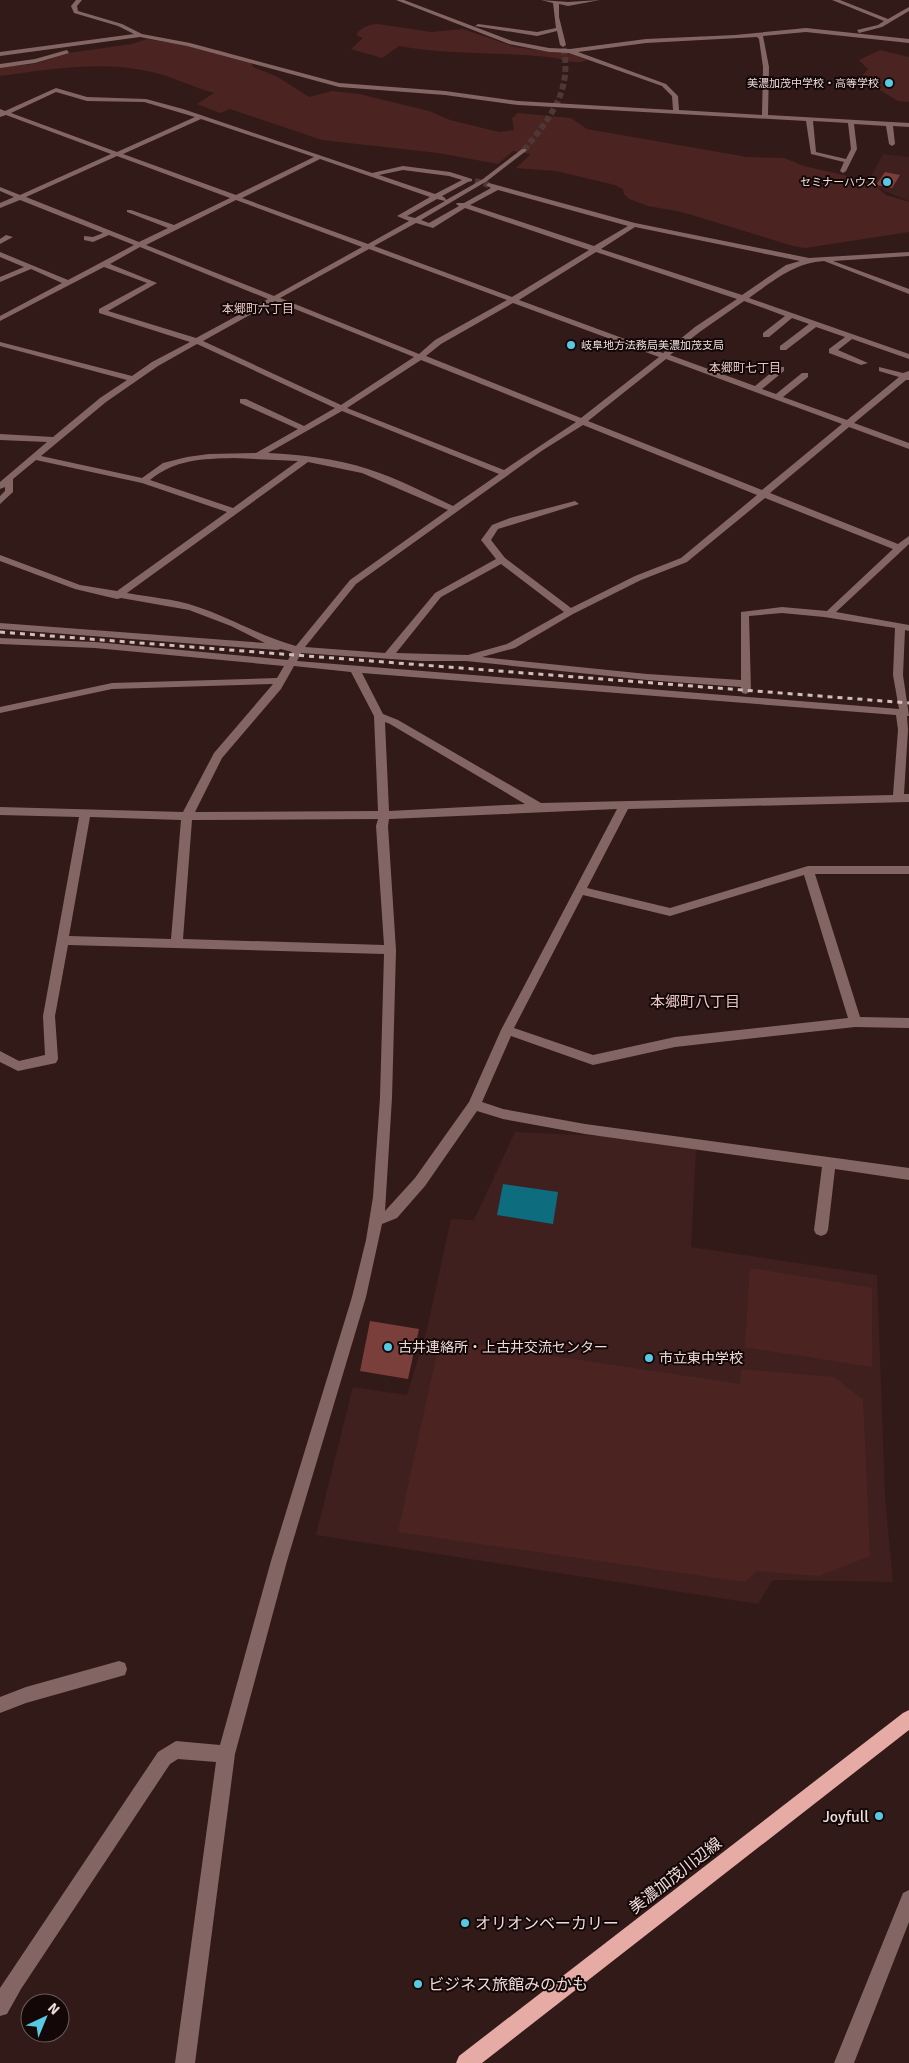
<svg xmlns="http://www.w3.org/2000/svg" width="909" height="2063" font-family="Signika,'Noto Sans JP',sans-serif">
	<rect width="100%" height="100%" fill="#321a18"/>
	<g fill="#3f201e">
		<polygon points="883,154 909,157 909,201 873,186 876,180 870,179"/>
		<polygon points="515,1132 602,1136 696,1149 691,1247 877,1275 885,1498 893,1582 773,1580 758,1604 316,1535 353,1387 407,1395 427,1329 451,1219 474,1220"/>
	</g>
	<g fill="#4b2421">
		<path d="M378,24l53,8 32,-3 52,18 43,6 11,-1 18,8c-10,6 -26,-2 -38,-3 -50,-5 -100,-2 -150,-11l-17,12 -31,-9 12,-11 -7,-3c4,-7 13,-11 22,-11z"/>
		<path d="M147,39l75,12 29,11 2,5 23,9 33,21 23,-6 27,3 70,17 21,9 49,12 15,-2 -2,-12 6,-5 53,5 16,11 160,28 37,1 20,8 52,12 18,7 12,10 23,7v30l-104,16 -12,-2 -111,-34 -34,-6 -19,-7 -5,-5 -1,-5 -8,-4 -59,-14 -40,-3 15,-14 -18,-3 -15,13 -60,-11 -116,-13 -92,-31 -10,4 -23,-9 17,-11c-21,-6 -41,-16 -62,-21 -50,-12 -102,-3 -152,4v-9l34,-3 34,-11 64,-9z"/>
		<polygon points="880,50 909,57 909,102 898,101 860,78 868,69 859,60"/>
		<polygon points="750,1268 872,1288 872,1367 745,1347"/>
		<polygon points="440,1339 740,1384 741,1369 834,1377 863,1400 870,1556 819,1576 757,1571 745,1582 398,1532"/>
	</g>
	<polygon fill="#0d6c7e" points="503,1184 558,1192 553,1224 497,1215"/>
	<g fill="#7b3f3b">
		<polygon points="885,172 900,175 892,188 876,185"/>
		<polygon points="370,1321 419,1329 408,1379 360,1371"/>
	</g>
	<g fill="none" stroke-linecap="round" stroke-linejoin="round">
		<g stroke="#4e3735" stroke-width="6" stroke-dasharray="6 3" stroke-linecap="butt">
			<path d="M524,150c27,-33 49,-60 39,-105"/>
			<polyline points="475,181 489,185"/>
		</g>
		<g fill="#836663" fill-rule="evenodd">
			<path d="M76,0h6l-5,6 1,5 44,13 20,10 48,9 149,40 106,8 73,10 155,9 -1,-14 -10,-10 -93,-33 -20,-1 -40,-8 -113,-44h8l108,41 37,7 21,1 76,-10 89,-4 71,-7 103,11v4l-103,-11 -43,4 6,31 -1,48 141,8v4l-16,-1 2,18 -3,2 -3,-2 -3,-18 -32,-2 3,25 -11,22 -3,2 -3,-2 4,-9 -33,-8 -5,-33 -288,-16 -73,-10 -106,-8 -152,-41 -47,-9 -140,19v-4l134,-18 -16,-8 -44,-13 -3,-7zM757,37l2,2 4,28 -1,48 -83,-5 -1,-14 -12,-12 -88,-32 68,-9zM813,121l35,2 3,26 -5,10 -30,-7z"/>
			<polygon points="541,0 568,2 600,0 568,6 559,4 559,17 566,45 563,47 560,45 557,31 537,36 475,26 478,24 537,32 556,28 553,3"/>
			<polygon points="832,0 840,0 888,19 909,7 909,11 882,27 859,33 857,30 878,25 884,21"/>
			<polygon points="67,50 69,53 35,63 0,68 0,64 35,59"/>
			<path d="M56,88l31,9 59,2 37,10 189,64 31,-7 47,6 22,7v2l-4,1 -26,14 3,2 1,2 37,-21 39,-30h4v2l-39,30 -66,39 8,3 30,-17 -3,-2 1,-1h7l27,-15 -5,-3 3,-2 146,40 174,35 100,-6v4l-76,5 76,28v5l-85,-33c-30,2 -51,20 -75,37l160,56v5l-57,-20 -14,11 30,13 -7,2 -32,-12v-4l16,-12 -29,-10 -30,23h-6v-4l29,-22 -17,-6 -23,19h-6v-4l22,-17 -41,-15 -43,30 -31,24 85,31 23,-19h6v4l-22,18 14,5 26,-21h6v4l-25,20 64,23 52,-43 -20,-6v-4l24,6 6,-2v9h-3l-52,43 55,20v6l-60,-22 -79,66 128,51 11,-8v8l-73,68 73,13v6l-4,-1 -2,45 6,41h-2l1,14 -4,64h5v8l-281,7 -41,79 83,20 138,-42h101v8h-94l45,143 49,1v10l-54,-1 -180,20 -82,18 -82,-29 -29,66 21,7 82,15 324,44v12l-74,-11 -7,61 -2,4 -5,2 -5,-2 -2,-4 8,-63 -237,-33 -82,-15 -26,-8 -52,75 -28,32 -15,6 -16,73 -79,264 -52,193 -40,309h-20l41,-301 -38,-3 -8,5 -149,225 -14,25 -7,2v-28l158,-236 18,-11 44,4 51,-184 81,-264 14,-57 7,-43 7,-99 4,-144 -316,-9 -13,71 3,43 -2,4 -38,8 -18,-9v-11l19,10 26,-6 -2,-39 36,-199 -79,-2v-8l183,5 31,-59 59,-69 -161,5 -112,24v-6l112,-24 165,-5 7,-12 -189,-18 -95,-4v-6l95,4 193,18 4,-8 -11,-3 -4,1 -277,-21v-6l265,20 -34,-17 -42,-16 -68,-12 -4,1 -42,-10 -75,-28v-6l80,30 37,6 110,-79 -85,-29 -106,-23 -23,19v13l-13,12v-8l5,-5v-4l-5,2v-7l47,-40 -47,-2v-6l53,3 47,-39 27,-18 -127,-34v-4l132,34 20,-14 38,-20 -91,-29v-4l48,-26 -43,-16 -104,54v-5l62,-33 -31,-14 -31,13v-5l24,-10 -24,-10v-5l68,28 66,-35 -25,-10 -16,7 -9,-2v-4l9,1 10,-4 -83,-33 -20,8v-5l14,-6 -14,-6v-4l20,8 91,-41 -105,-39 -6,2v-8l5,2zM56,92l31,9 57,1 51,15 -78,35 -106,-39zM201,119l113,38 -78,38 -113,-41zM117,156l113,42 -56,27 -43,-15h-4v2l41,16 -29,14 -113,-45zM320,159l110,38 -33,19 12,5 -41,23 -126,-46zM403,170l46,6 13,4 -27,14 -56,-19zM498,190l130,36 -34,20 -124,-41zM437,199l8,2 -30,17 -8,-2zM236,200l126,47 -88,49 -128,-51zM465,208l124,42 -77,47 -138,-51 42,-23 17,5zM635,227l165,34 -14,4 -44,30 -141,-46zM140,247l128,52 -72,39 -88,-27 49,-28 -47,-19zM369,249l138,51 -72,40 -16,14 -139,-56zM596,252l141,47 -42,28 -32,26 -144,-53zM275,301l139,56 -73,48 -138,-64zM513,303l146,54 -78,61 -155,-62 15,-12zM197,344l138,64 -31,18 -58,-27h-6v4l58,26 -42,24 -47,1 -22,3 -24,6 -21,15 -101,-22 65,-54 52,-36zM666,359l176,65 -80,66 -174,-69zM421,360l155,62 -72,48 -157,-62zM342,411l157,63 -46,32c-28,-13 -56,-28 -85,-37 -33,-11 -66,-14 -100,-16zM583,425l174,70 -76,63 -46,18 -64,32 -66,-50 -14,-18 7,-11 81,-25 -4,-3 -65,17 -18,7 -11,15 15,19 -61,34 -50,60 -80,-6 51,-63 187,-134zM234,458l64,3 -65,47 -83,-28c26,-21 52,-21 84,-22zM308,462l54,11 86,37 -98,70 -54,66c-35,-9 -66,-29 -101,-40 -21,-7 -46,-9 -68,-13zM765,498l128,51 -66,62 -45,-4 -41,5v68l-94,-6 -165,-17 33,-9 58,-34 68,-34 46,-18zM501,564l63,48 -57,32 -39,11 -72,-2 45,-56zM782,613l42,4 71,11 -2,47 6,34 -602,-48 4,-8 120,8h45l181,19 94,7 1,6 4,1 5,-3 -2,-75zM294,666l57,6 23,44 4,95 -183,1 27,-54 59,-69zM362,673l534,42 2,15 -5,65 -352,8 -143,-83 -15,-6zM385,722l5,2 135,80 -136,7zM617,809l-116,221 -32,72 -54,76 -30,33 7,-113 4,-148 -8,-124 1,-7zM90,817l91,3 -10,119 -102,-3zM378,819l-2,7 8,119 -201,-6 9,-119zM804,875l44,143 -173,19 -82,18 -79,-27 69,-133 87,21z"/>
			<polygon points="6,235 13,237 0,244 0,239"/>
			<polygon points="119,1661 125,1663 127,1669 125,1675 26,1703 0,1713 0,1697 26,1687"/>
			<polygon points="909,1890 909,1922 854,2063 834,2063 903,1893"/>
		</g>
		<polygon fill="#e7aba5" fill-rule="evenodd" points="909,1710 909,1730 482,2063 456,2063 459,2056 903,1713"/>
		<polyline stroke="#d1bebc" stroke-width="3" stroke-dasharray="5 5" stroke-linecap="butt" points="0,632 909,703"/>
	</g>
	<g fill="#58c9e3" stroke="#130807" stroke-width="2">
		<circle cx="889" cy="83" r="5"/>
		<circle cx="887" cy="182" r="5"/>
		<circle cx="571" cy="345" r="5"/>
		<circle cx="388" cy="1347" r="5"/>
		<circle cx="649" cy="1358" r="5"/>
		<circle cx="879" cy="1816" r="5"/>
		<circle cx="465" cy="1923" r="5"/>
		<circle cx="418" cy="1984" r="5"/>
	</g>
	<g text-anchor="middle" stroke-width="4" stroke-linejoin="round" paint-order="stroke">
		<g font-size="11" fill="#eddbd9" stroke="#130807" text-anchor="end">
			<text x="879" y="87">美濃加茂中学校・高等学校</text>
			<text x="877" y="186">セミナーハウス</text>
			<text x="581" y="349" text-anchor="start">岐阜地方法務局美濃加茂支局</text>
		</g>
		<g font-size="12" fill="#e7c6c2" stroke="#130807">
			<text x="258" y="313">本郷町六丁目</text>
			<text x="745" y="372">本郷町七丁目</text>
		</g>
		<g font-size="14" fill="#eddbd9" stroke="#130807" text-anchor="start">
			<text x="398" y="1352">古井連絡所・上古井交流センター</text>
			<text x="659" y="1363">市立東中学校</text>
		</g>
		<g font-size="15" fill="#e7c6c2" stroke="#130807">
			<text x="695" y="1007">本郷町八丁目</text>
		</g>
		<g font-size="16" fill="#eddbd9" stroke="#130807" text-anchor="start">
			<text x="869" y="1822" text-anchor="end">Joyfull</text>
			<text x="475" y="1929">オリオンベーカリー</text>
			<text x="428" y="1990">ビジネス旅館みのかも</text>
		</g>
		<g font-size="16" fill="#eddbd9" stroke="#130807">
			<text transform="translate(675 1875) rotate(-38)" y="6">美濃加茂川辺線</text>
		</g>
	</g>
	<g transform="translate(45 2018) rotate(44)"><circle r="24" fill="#130807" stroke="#6a5c5b"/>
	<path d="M0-4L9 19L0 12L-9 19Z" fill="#58c9e3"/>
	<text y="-8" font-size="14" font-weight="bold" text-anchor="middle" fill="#eddbd9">N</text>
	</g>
</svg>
